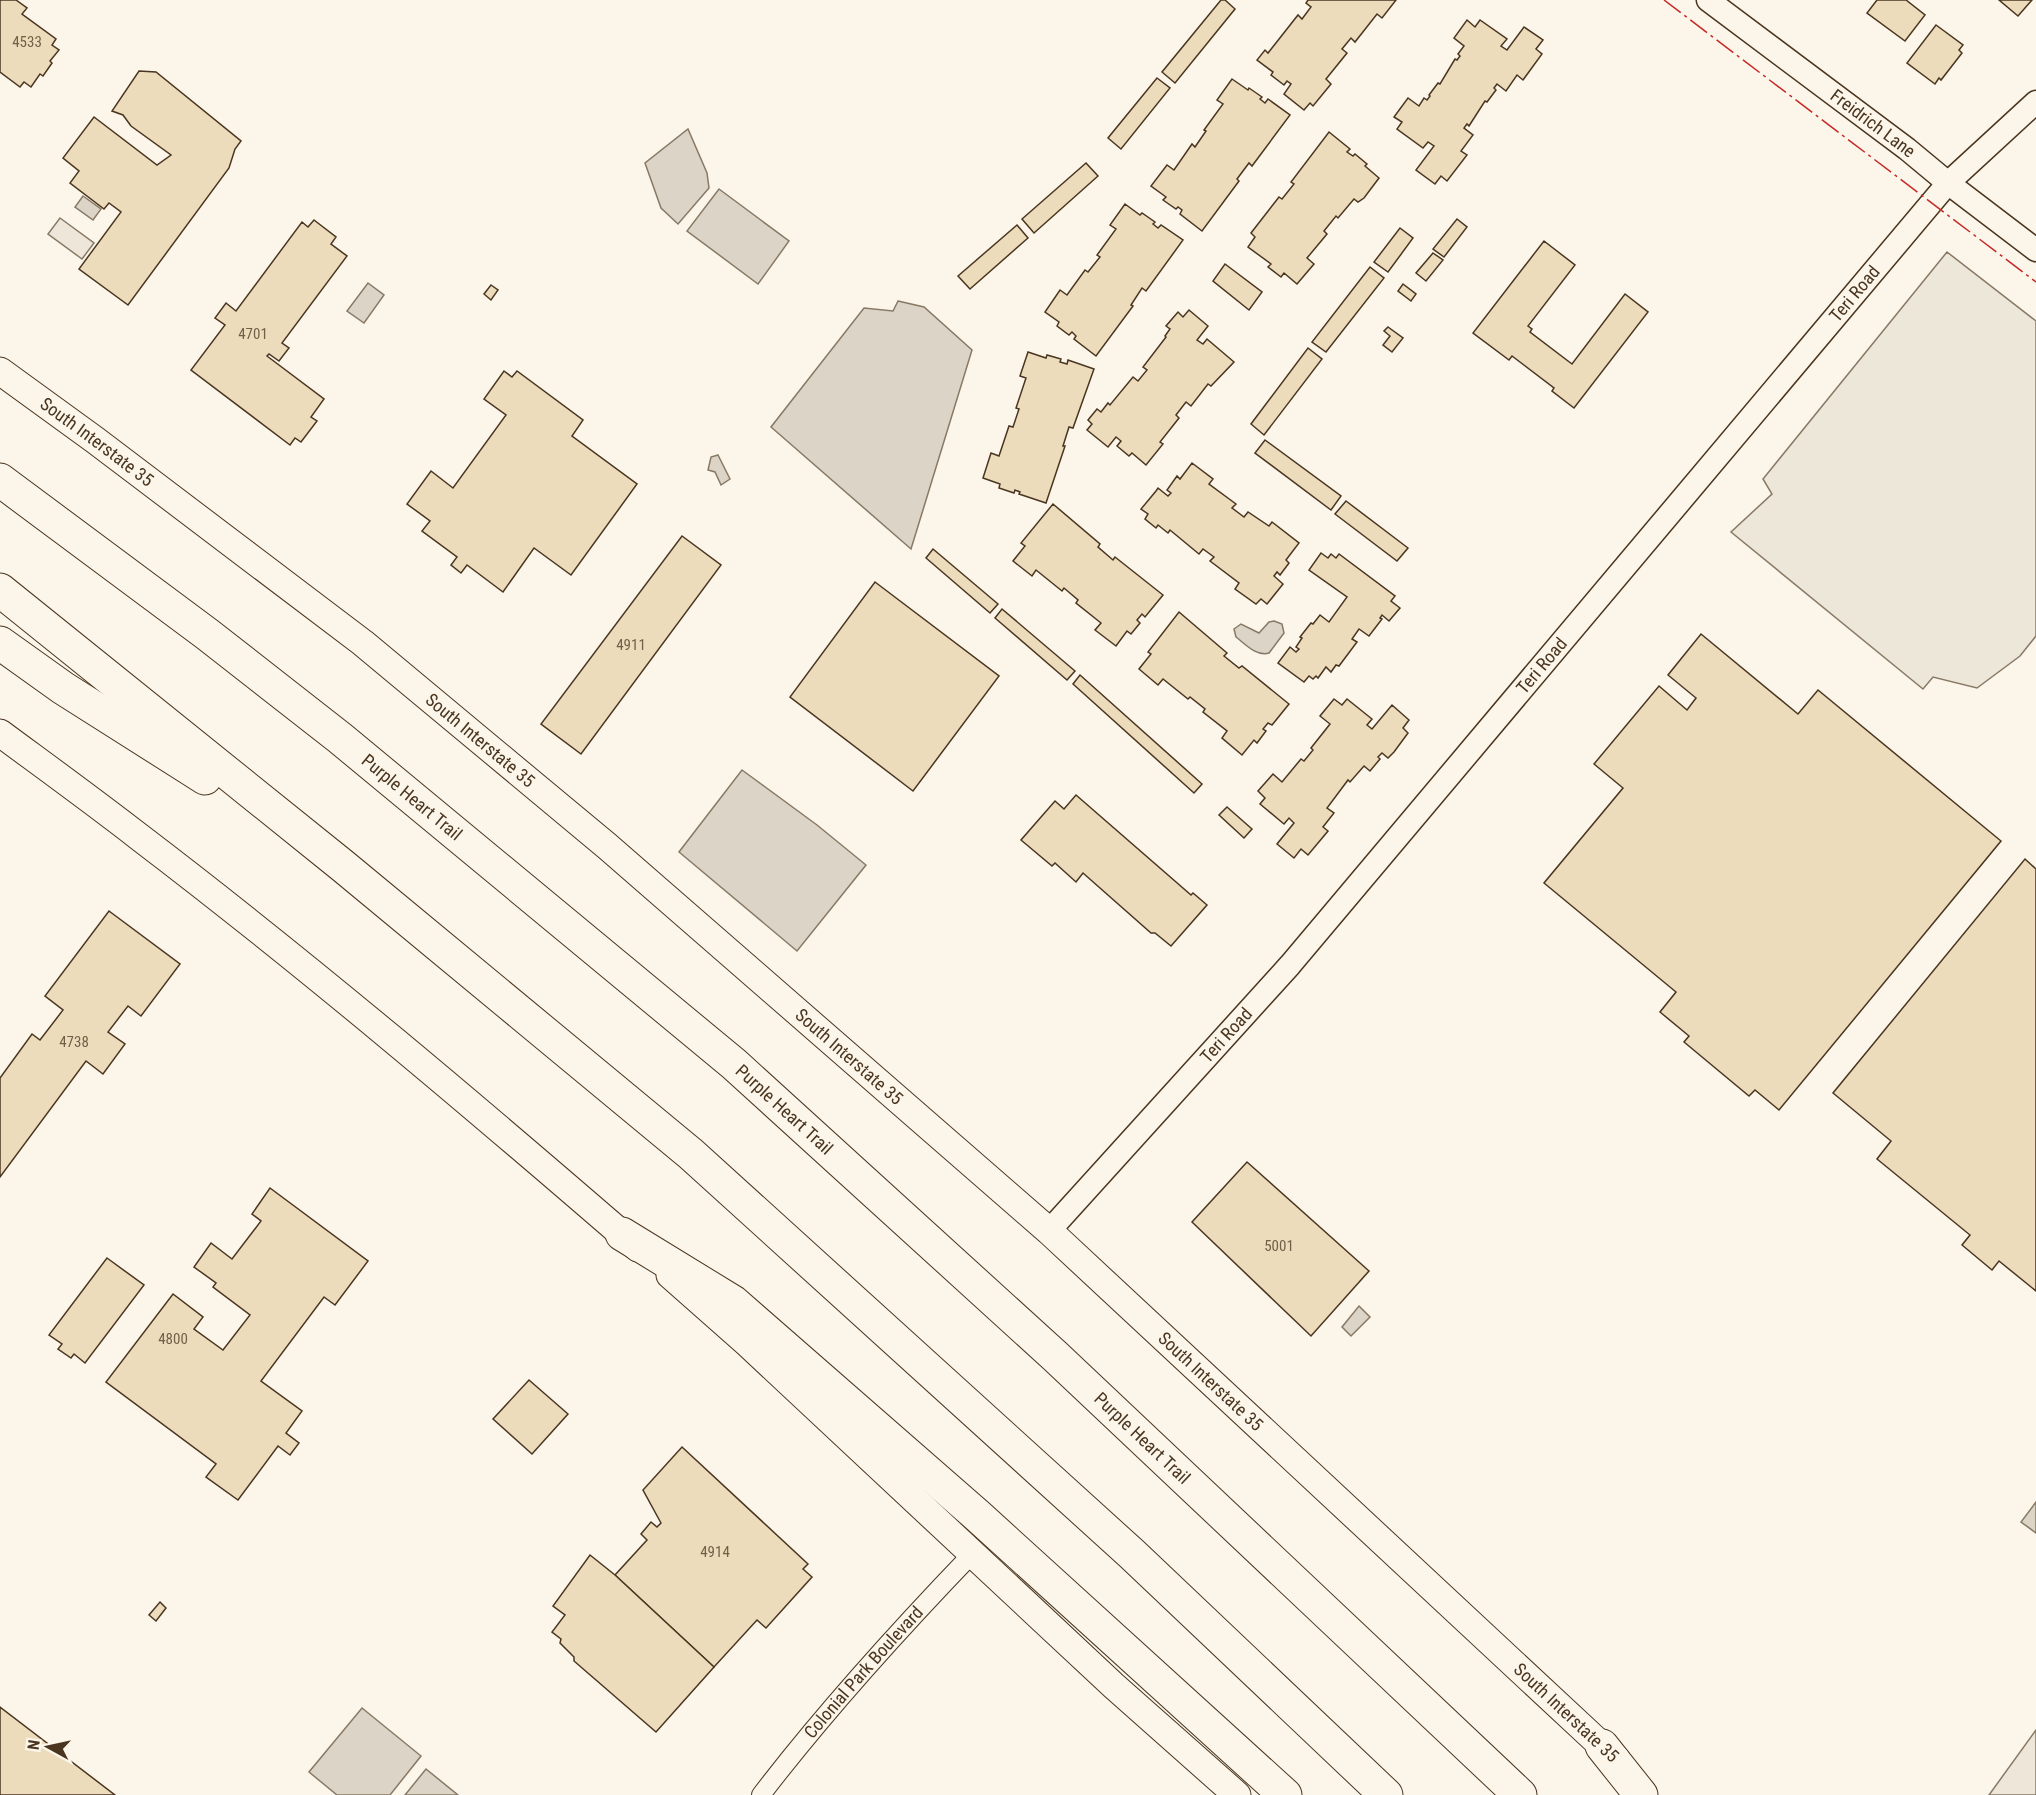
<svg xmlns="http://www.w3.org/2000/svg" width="2036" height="1795" font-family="'Roboto Condensed',sans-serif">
	<rect width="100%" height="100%" fill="#fbf6e9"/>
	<g fill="#ede6d9" stroke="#887966" stroke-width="1.5">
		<polygon points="60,218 94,243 82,259 48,234"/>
		<polygon points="2036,1730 2036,1795 1989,1795"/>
	</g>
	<polygon fill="#ede7d9" stroke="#887966" stroke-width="1.5" points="1947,252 2036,321 2036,636 2020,656 1977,688 1933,677 1923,689 1731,532 1772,494 1763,479"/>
	<g fill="#dcd4c6" stroke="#887966" stroke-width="1.5">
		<polygon points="688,129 707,173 709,188 678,224 661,208 645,163"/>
		<polygon points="719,189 789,241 758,284 687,231"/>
		<polygon points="83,196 101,209 93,220 75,207"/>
		<polygon points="368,283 384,295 364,323 347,311"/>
		<polygon points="898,301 924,307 972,350 911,549 771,427 864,308 893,311"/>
		<polygon points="718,455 730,479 721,485 715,472 708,470 711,457"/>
		<path d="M1274,621l8,3 2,9 -15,20c-12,4 -24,-9 -33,-16l-2,-8 7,-5 18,9 10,-11z"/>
		<polygon points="742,770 817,825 866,865 797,951 679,852"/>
		<polygon points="1359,1306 1370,1317 1351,1336 1342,1327"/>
		<polygon points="2036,1502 2036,1533 2021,1522"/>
		<polygon points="362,1708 421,1756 390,1795 337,1795 309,1772"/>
		<polygon points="426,1769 458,1795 405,1795"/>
	</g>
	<g fill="#ecdcbc" stroke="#4a3520" stroke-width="1.5">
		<polygon points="0,0 16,0 27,8 22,14 56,39 52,45 59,50 50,61 52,63 43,76 40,74 31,87 24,82 20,87 0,72"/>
		<polygon points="1221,0 1225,0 1235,9 1175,83 1162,72"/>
		<polygon points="1308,0 1396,0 1382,18 1377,14 1355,42 1351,38 1342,49 1347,53 1326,79 1331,84 1313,106 1310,103 1304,110 1284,94 1291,84 1287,81 1284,85 1271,75 1273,72 1257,60 1265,50 1268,53 1298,15 1302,19 1311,7 1306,3"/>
		<polygon points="1877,0 1906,0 1925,15 1905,41 1867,13"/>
		<polygon points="1999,0 2032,0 2018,16"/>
		<polygon points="1467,20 1475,27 1480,20 1507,39 1501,46 1507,50 1524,27 1543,40 1536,49 1542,54 1523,80 1517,75 1506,91 1497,84 1494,88 1496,90 1487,102 1485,101 1469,126 1467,124 1464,128 1473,135 1461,151 1467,155 1447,181 1441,176 1435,184 1416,170 1434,146 1428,142 1423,148 1397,129 1402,122 1394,117 1408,98 1419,106 1424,98 1427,100 1430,96 1429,95 1438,83 1440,84 1455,59 1457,60 1460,56 1458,54 1464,46 1454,38"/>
		<polygon points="1936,25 1963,45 1959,50 1962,53 1941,80 1939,78 1935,84 1907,63"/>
		<polygon points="139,71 156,72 241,141 235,149 229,168 128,305 79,269 121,212 109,203 104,209 70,183 79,171 63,158 94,117 157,165 171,155 131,126 123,115 112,111"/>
		<polygon points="1157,78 1170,88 1121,149 1108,138"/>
		<polygon points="1232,79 1248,90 1249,88 1262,97 1260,99 1265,103 1268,99 1290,115 1252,166 1249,163 1237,179 1239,181 1202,231 1180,214 1182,210 1178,207 1176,209 1163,200 1166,197 1151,186 1167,165 1174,170 1192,144 1195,147 1206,131 1204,130 1223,104 1217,100"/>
		<polygon points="1329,132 1350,149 1347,152 1353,156 1355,154 1367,164 1365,166 1379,178 1364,198 1358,202 1354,199 1338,218 1336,216 1324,231 1327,234 1307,258 1314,264 1297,284 1284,273 1281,277 1268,267 1271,264 1248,247 1255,237 1251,233 1279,197 1282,199 1294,184 1291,182"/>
		<polygon points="1086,163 1098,176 1034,233 1022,219"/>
		<polygon points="1125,204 1140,215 1142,213 1155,222 1153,224 1158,228 1161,225 1183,240 1146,291 1142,288 1131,305 1133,306 1096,356 1074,339 1076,336 1072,332 1069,335 1057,326 1059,322 1045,312 1060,290 1067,295 1085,270 1088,272 1100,257 1097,255 1116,229 1110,225"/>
		<polygon points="1457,219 1467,227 1444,257 1433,249"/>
		<polygon points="314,220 336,237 331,244 347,256 282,343 289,348 279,361 269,354 267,356 324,399 311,417 317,421 301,442 295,438 290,445 191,370 225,325 215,318 226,303 236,311 302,222 308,227"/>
		<polygon points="1017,225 1028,238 970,289 958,276"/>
		<polygon points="1400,228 1413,238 1388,272 1374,262"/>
		<polygon points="1544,241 1575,265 1528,326 1532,329 1530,332 1572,364 1625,294 1648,312 1574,408 1552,391 1554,388 1512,356 1509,360 1473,333"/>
		<polygon points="1433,253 1443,260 1426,281 1416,273"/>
		<polygon points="1225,264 1262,292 1249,310 1213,281"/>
		<polygon points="1370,267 1384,278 1326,352 1312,342"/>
		<polygon points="1403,284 1416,294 1411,301 1398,291"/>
		<polygon points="491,285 498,290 491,300 484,294"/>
		<polygon points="1189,310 1208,326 1197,340 1203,344 1207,339 1234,362 1211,386 1208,384 1191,406 1186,402 1176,415 1179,418 1160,442 1163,444 1146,465 1132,453 1129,456 1117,446 1121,441 1116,437 1108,447 1087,430 1092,424 1088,420 1097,409 1101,412 1108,403 1110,405 1133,377 1138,381 1147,370 1143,367 1166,337 1165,336 1170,329 1166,326 1178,312 1183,317"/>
		<polygon points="1388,327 1403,338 1392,352 1383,345 1390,336 1384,331"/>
		<polygon points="1308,348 1322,359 1264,435 1251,424"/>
		<polygon points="1028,352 1046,358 1047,355 1061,359 1060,362 1067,364 1068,360 1094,369 1073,428 1069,427 1063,446 1065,446 1046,503 1019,494 1020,492 1015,490 1014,493 999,488 1000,484 983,478 991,453 999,456 1009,426 1013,427 1019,409 1016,408 1026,378 1020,376"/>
		<polygon points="504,371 512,377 517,371 583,420 572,436 637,484 571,575 534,548 503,592 467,565 461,573 451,565 457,557 422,531 430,521 407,504 431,471 453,488 506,415 484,399"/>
		<polygon points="1265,440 1341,496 1331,510 1255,453"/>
		<polygon points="1192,463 1213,479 1209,484 1236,504 1232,508 1244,517 1248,512 1269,526 1272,522 1299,543 1286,560 1289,563 1280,575 1277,572 1274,576 1283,584 1267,604 1261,599 1256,604 1235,589 1239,583 1210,561 1214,557 1203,549 1199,554 1170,530 1168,533 1158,525 1156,528 1145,519 1148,514 1141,509 1156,491 1158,488 1168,496 1171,493 1167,490 1177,476 1180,479"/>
		<polygon points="1346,501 1408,548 1397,561 1335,514"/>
		<polygon points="1053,504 1100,544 1098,547 1113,560 1115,557 1163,595 1145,617 1142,614 1137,620 1140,623 1131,634 1127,631 1116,646 1095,630 1101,623 1076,603 1078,600 1064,588 1062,591 1036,570 1032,576 1013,561 1025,546 1021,543"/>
		<polygon points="682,536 721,565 581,754 541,724"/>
		<polygon points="933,549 998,604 990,613 926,558"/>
		<polygon points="1321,553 1328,558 1331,554 1336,558 1339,554 1395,596 1391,601 1400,608 1389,621 1382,615 1380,618 1382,619 1369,636 1359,629 1352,639 1357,642 1339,666 1336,665 1331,672 1326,667 1318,678 1316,676 1313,679 1309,676 1304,682 1278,663 1290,647 1296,652 1299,649 1296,647 1302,638 1300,637 1311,623 1313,624 1320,615 1329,622 1347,597 1309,570"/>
		<polygon points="875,582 999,676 913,791 790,697"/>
		<polygon points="1002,609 1075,671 1067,680 995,618"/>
		<polygon points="1179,612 1227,653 1224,656 1239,668 1242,666 1289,704 1272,725 1268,723 1263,729 1266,731 1257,743 1254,740 1242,755 1222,738 1227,731 1203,712 1205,709 1190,697 1188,699 1163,679 1158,685 1139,669 1151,654 1148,652"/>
		<polygon points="1701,634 1798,714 1818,690 2001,841 1779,1110 1755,1090 1749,1096 1684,1042 1689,1036 1660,1012 1676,992 1544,883 1623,788 1594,764 1659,686 1687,710 1696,698 1668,675"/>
		<polygon points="1080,675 1202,784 1194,793 1073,684"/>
		<polygon points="1334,699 1342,705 1347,699 1372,719 1367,725 1372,729 1392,705 1409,720 1403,728 1408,733 1394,752 1388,758 1382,753 1378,757 1380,759 1370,771 1364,766 1350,782 1348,780 1327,808 1334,813 1323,827 1328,831 1308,855 1301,849 1294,858 1277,844 1294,823 1289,818 1284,824 1260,804 1265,798 1258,791 1273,774 1282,782 1301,759 1304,761 1313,750 1311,748 1330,724 1320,716"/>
		<polygon points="1076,795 1191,895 1193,893 1207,905 1171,946 1155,933 1151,933 1083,873 1076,882 1055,863 1052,866 1021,840 1055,801 1064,809"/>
		<polygon points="1227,807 1252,829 1244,838 1219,815"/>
		<polygon points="2025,859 2036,869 2036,1291 1999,1261 1992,1270 1962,1245 1970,1235 1877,1159 1891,1141 1833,1093"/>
		<polygon points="109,911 180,964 141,1016 128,1006 108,1032 125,1044 103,1074 86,1061 0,1177 0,1078 32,1034 40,1040 63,1010 45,996"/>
		<polygon points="1247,1162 1369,1271 1311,1336 1192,1222"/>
		<polygon points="270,1188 368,1261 335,1305 324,1297 261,1381 302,1411 286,1433 299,1443 290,1455 278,1446 238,1500 206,1477 216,1464 106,1382 173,1294 203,1317 194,1329 223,1350 250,1315 213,1287 216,1283 194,1267 211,1243 232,1259 261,1221 252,1214"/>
		<polygon points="107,1258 144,1285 85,1363 74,1354 71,1358 58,1349 62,1344 49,1335"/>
		<polygon points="529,1380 568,1414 532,1454 493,1419"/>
		<polygon points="682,1447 808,1564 803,1569 812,1577 766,1628 757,1620 714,1667 615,1575 647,1540 641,1534 651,1522 657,1527 661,1523 643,1490"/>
		<polygon points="590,1555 615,1575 714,1667 656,1732 574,1661 574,1657 560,1643 561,1639 552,1632 565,1615 553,1606"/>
		<polygon points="160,1602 166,1608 156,1621 149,1615"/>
		<polygon points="0,1707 115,1795 0,1795"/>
	</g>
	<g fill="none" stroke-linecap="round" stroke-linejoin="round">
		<defs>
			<g id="minor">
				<path id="s1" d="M761,1795c65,-85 137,-164 211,-241"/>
			</g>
			<g id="tertiary">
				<path id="s2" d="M1708,0l199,149 41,34 88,67"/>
				<path id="s3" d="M1049,1231l241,-266 658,-782 88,-81"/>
			</g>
			<g id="secondary">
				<path id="s4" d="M0,371l95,69 268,203 244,203 442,385 567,528"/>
				<path d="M0,733c46,34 93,68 138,103 172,131 337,271 500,412"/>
				<polyline points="670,1275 747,1343 1114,1686 1237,1795"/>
			</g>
			<g id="motorway">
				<path id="s5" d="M0,480l207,154 133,104 394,326 321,292 465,439"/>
				<polyline points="0,590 343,866 691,1154 1132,1554 1386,1795"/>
				<polyline points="0,643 63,688 205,778"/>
				<polyline points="622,1234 733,1302 978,1516 1285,1795"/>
				<polyline points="1602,1746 1641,1795"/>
			</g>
		</defs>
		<use href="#minor" stroke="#4a3520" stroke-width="20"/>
		<use href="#tertiary" stroke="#4a3520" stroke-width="25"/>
		<use href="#secondary" stroke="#4a3520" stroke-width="29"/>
		<use href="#motorway" stroke="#4a3520" stroke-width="35"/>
		<use href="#minor" stroke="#fbf6e9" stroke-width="18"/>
		<use href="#tertiary" stroke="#fbf6e9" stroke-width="22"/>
		<use href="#secondary" stroke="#fbf6e9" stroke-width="27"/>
		<use href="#motorway" stroke="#fbf6e9" stroke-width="33"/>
		<polyline stroke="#c62828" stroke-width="1.5" stroke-dasharray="21 4.5 3 4.5" stroke-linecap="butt" points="1664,0 2036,282"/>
	</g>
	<g text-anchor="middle" stroke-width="4.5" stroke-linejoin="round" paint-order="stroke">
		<g font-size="15" fill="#725f47">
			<text x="27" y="47">4533</text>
			<text x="253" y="339">4701</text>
			<text x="631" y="650">4911</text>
			<text x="74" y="1047">4738</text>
			<text x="1279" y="1251">5001</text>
			<text x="173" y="1344">4800</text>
			<text x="715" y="1557">4914</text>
		</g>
		<g font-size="18" fill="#4a3520" stroke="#fbf6e9">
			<text dy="6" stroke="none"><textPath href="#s2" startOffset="206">Freidrich Lane</textPath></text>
			<text dy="6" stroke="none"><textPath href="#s3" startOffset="1236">Teri Road</textPath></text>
			<text dy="6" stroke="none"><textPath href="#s4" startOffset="120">South Interstate 35</textPath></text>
			<text dy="6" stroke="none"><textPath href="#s3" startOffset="750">Teri Road</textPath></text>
			<text dy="6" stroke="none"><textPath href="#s4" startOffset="606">South Interstate 35</textPath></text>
			<text dy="6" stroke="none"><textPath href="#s5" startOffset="520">Purple Heart Trail</textPath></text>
			<text dy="6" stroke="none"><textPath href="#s3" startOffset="264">Teri Road</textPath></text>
			<text dy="6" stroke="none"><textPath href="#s4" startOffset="1092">South Interstate 35</textPath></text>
			<text dy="6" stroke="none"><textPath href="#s5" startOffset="1006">Purple Heart Trail</textPath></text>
			<text dy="6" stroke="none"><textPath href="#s4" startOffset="1578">South Interstate 35</textPath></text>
			<text dy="6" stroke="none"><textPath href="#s5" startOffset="1492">Purple Heart Trail</textPath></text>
			<text dy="6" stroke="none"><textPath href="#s1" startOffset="160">Colonial Park Boulevard</textPath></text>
			<text dy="6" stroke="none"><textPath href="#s4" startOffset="2064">South Interstate 35</textPath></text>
		</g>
	</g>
	<g transform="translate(48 1747) rotate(278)" stroke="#fbf6e9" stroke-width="4.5" paint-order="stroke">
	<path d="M0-4.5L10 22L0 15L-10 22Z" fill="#4a3520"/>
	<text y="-9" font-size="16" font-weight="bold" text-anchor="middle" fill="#4a3520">N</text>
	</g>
</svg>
